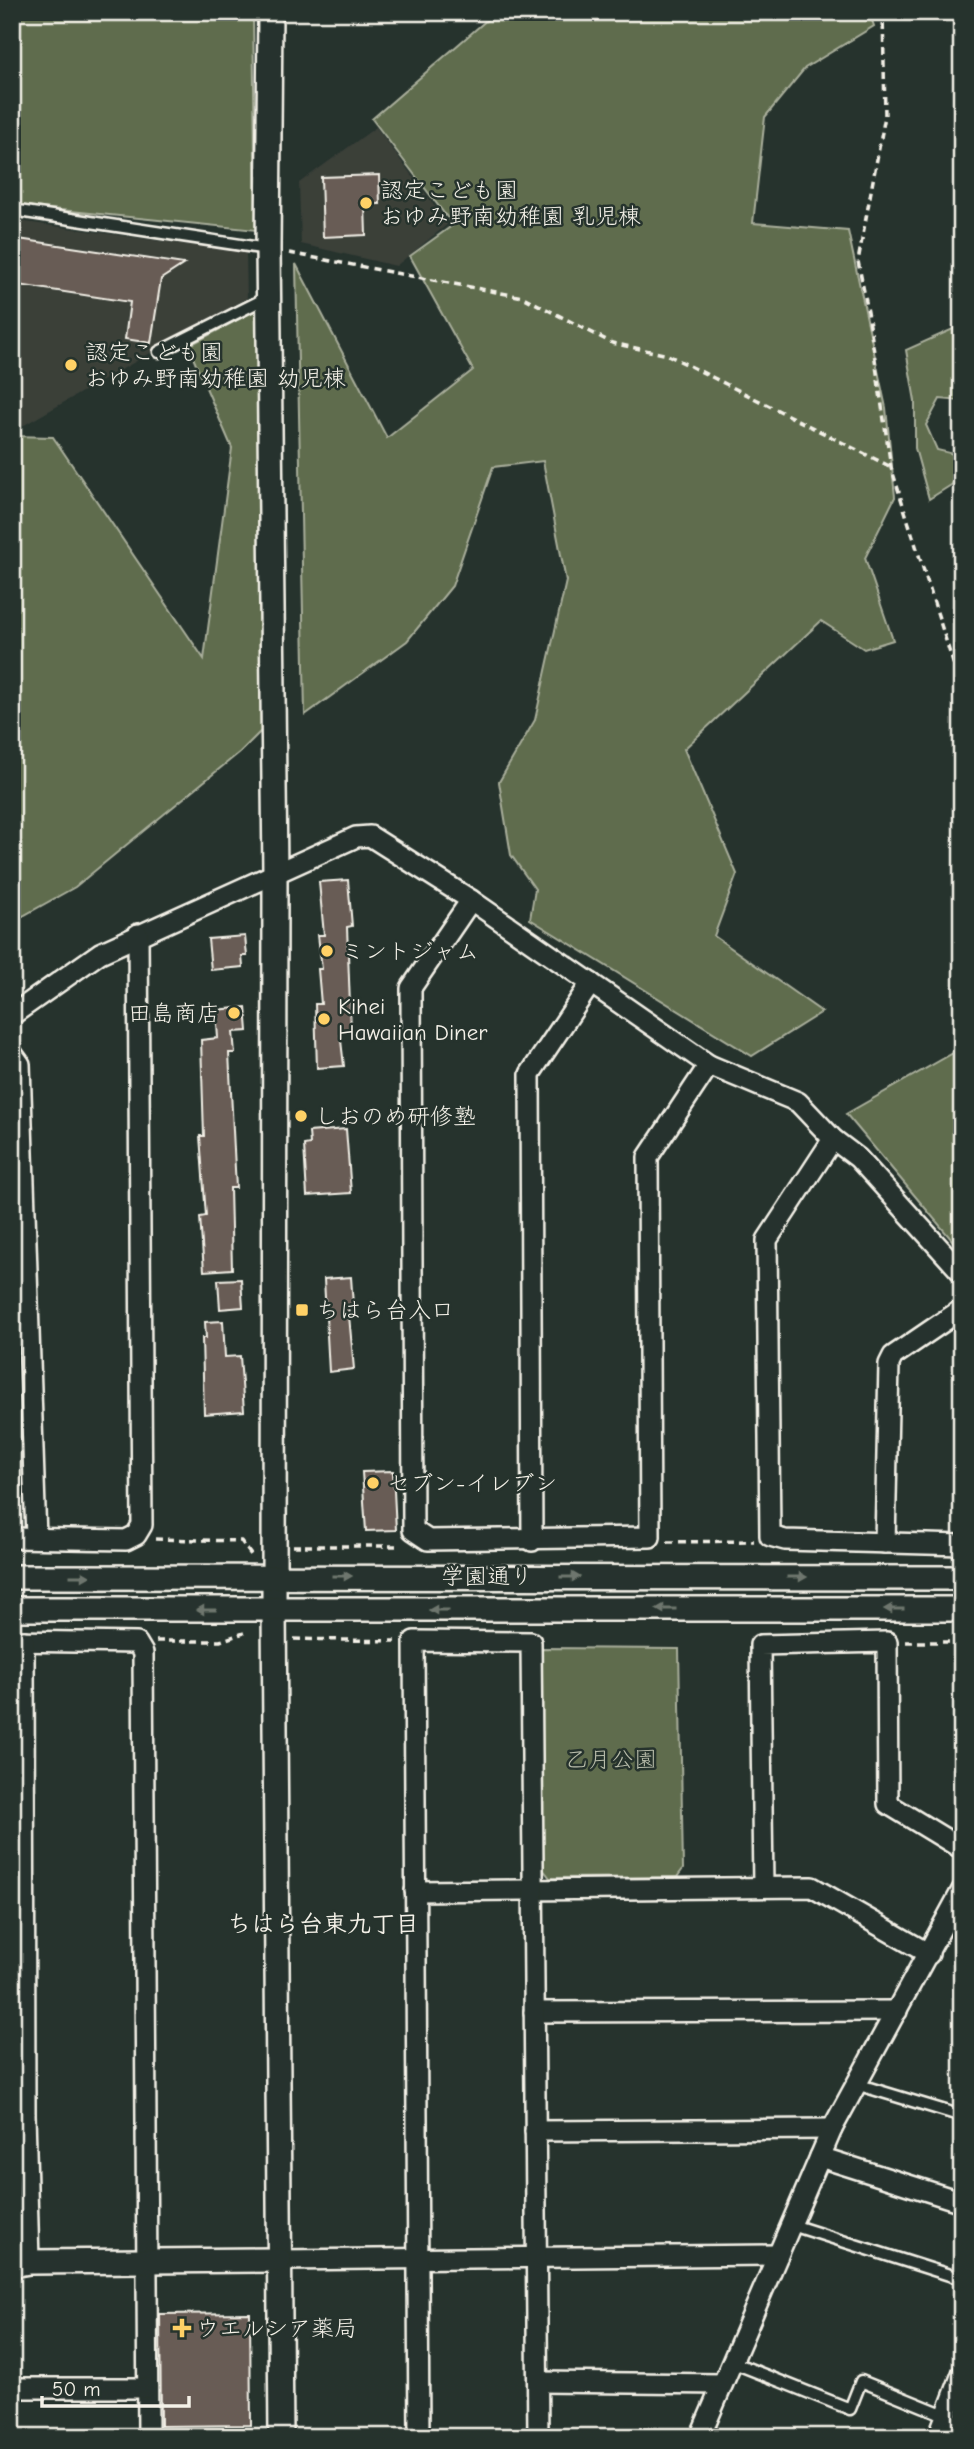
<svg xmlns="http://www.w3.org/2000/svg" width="974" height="2449" font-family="'Comic Neue','Klee One',sans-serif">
	<rect width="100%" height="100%" fill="#26332d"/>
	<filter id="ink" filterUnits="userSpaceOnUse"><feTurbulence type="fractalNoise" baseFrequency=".0143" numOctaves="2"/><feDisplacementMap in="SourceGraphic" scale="14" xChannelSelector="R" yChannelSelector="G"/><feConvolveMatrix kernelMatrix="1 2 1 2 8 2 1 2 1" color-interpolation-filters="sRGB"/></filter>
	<g filter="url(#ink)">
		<g fill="#3a3f39">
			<polygon points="376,127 448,224 396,266 301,244 299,183"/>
			<polygon points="12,220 246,253 247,298 12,432"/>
		</g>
		<g fill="#5e6c4e" stroke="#a9ae9b" stroke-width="2">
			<polygon points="12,12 253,12 256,230 12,205"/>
			<polygon points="496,12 869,12 874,26 805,68 765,117 753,223 848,231 886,408 895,497 865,558 893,640 864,649 821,621 684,749 737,874 714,936 822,1012 752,1056 530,919 535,889 511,855 499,782 535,720 566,581 543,461 493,467 452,586 407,641 305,715 296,264 387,438 473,370 410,256 453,225 372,119"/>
			<polygon points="256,310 265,494 269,723 240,752 75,887 12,922 12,436 53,437 204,659 232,448 188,346"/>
			<polygon points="962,325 962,401 940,399 926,425 937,450 958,455 959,480 929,499 915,448 915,401 906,350"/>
			<polygon points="962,1048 962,1252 846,1114"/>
			<polygon points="541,1648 679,1649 683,1869 677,1877 550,1878 543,1869"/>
		</g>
		<g fill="#685c55" stroke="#f4f1e8" stroke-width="2">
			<polygon points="379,175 380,204 365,204 366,235 323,237 321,177"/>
			<polygon points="12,238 184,264 161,279 151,343 125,339 130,302 12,284"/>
			<polygon points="348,880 352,926 347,927 351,1031 340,1032 344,1066 317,1068 315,1004 321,1004 318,969 322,969 318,935 324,935 319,882"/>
			<polygon points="245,936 247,956 242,956 243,967 211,970 208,939"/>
			<polygon points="246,1007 248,1031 233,1032 235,1053 229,1053 236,1188 230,1188 232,1269 204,1271 200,1217 206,1216 200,1136 204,1136 201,1040 218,1038 216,1010"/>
			<polygon points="346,1129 351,1193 307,1196 304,1145 310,1144 309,1132"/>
			<polygon points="351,1277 353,1305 348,1305 354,1369 329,1372 324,1279"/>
			<polygon points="241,1279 243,1307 220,1309 218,1280"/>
			<polygon points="223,1321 225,1357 240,1356 244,1411 204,1414 202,1338 206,1338 205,1322"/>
			<polygon points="393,1471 396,1530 366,1531 362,1472"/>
			<polygon points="250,2313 251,2425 161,2426 160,2314"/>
		</g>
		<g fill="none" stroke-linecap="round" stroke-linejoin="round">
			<defs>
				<g id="service">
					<polyline points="12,210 267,249"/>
					<polyline points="159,352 268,297"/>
					<polyline points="856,2084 962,2116"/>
					<polyline points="792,2225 962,2279"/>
					<polyline points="732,2362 850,2409 861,2381 962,2422"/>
				</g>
				<g id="minor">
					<polyline points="471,900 411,988 413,1530 428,1540 650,1537 648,1157 709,1065"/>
					<polyline points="12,1015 100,953 356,837 370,836 471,900 709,1065 798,1102 833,1139 858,1158 962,1273"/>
					<polyline points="12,1053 20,1064 36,1538"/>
					<polyline points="833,1139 767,1240 770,1536 785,1540 962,1545"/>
					<polyline points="12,1538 126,1540 136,1535 142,1525 138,934"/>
					<polyline points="532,1541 530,1074 591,983"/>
					<polyline points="885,1543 889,1364 893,1356 962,1309"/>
					<polyline points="12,1641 137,1643 143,1653 148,2437"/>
					<polyline points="24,1641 25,2114 29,2262"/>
					<polyline points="763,1887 760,1645 887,1642 888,1804 962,1849"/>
					<polyline points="415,1891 812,1887 929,1954"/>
					<polyline points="534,2012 897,2011"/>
					<polyline points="535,2131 832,2129"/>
					<polyline points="820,2157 962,2202"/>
					<polyline points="279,2260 778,2255"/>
					<polyline points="539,2382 722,2384"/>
					<polyline points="12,2388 147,2388"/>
					<polyline points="419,2437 414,1641 531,1642 538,2437"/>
					<polyline points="700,2437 832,2129 962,1890"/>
					<polyline points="938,2437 962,2374"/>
				</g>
				<g id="tertiary">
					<polyline points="270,12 268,249 275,872 274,1610 281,2437"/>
					<polyline points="12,1577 962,1578"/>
					<polyline points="12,1609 962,1609"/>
					<polyline points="12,2265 29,2262 279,2260"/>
				</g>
			</defs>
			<use href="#service" stroke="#f4f1e8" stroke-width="15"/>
			<use href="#minor" stroke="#f4f1e8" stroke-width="24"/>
			<use href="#tertiary" stroke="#f4f1e8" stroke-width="28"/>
			<g stroke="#f4f1e8" stroke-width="3.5" stroke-dasharray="7 5" stroke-linecap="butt">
				<polyline points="883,12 885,116 858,261 868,312 891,467 962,691"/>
				<polyline points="289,253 523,297 612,343 668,355 891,467"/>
				<polyline points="155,1539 241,1541 251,1555"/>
				<polyline points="667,1542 754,1541"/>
				<polyline points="293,1546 401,1546"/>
				<polyline points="294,1639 395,1641"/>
				<polyline points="156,1641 220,1641 244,1633"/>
				<polyline points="906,1642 962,1642"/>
			</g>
			<use href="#service" stroke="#26332d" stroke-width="10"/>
			<use href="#minor" stroke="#26332d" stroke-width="19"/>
			<use href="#tertiary" stroke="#26332d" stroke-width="23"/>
		</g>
		<defs><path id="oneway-solid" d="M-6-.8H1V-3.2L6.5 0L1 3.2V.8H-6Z" transform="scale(1.75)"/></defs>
		<g fill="#6e766e">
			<use href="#oneway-solid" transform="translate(80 1576)"/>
			<use href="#oneway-solid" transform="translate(342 1576)"/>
			<use href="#oneway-solid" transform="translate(570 1577)"/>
			<use href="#oneway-solid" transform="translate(797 1577)"/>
			<use href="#oneway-solid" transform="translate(666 1609) rotate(180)"/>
			<use href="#oneway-solid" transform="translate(894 1609) rotate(180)"/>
			<use href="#oneway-solid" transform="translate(206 1610) rotate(-180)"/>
			<use href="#oneway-solid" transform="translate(439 1610) rotate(180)"/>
		</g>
	</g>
	<g fill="#ffd166" stroke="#26332d" stroke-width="2.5">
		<circle cx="366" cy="203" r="7"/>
		<circle cx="71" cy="365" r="7"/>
		<circle cx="327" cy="951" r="7"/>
		<circle cx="234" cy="1013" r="7"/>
		<circle cx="324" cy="1019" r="7"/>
		<circle cx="301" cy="1116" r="7"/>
		<rect x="295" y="1303" width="14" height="14" rx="3.5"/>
		<circle cx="373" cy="1483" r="7"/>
		<path d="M178.5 2317.5h7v7h7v7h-7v7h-7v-7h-7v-7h7z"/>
	</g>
	<g text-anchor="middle" stroke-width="5" stroke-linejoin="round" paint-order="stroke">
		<g font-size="23" fill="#f4f1e8" stroke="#26332d" text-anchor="start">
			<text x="380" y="198">認定こども園<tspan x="380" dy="26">おゆみ野南幼稚園 乳児棟</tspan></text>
			<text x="85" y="360">認定こども園<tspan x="85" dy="26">おゆみ野南幼稚園 幼児棟</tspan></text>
			<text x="341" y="959">ミントジャム</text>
			<text x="338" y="1014">Kihei<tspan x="338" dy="26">Hawaiian Diner</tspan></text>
			<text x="220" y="1021" text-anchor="end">田島商店</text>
			<text x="315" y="1124">しおのめ研修塾</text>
			<text x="316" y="1318">ちはら台入口</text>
			<text x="387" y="1491">セブン-イレブン</text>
			<text x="196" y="2336">ウエルシア薬局</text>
		</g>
		<g font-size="23" fill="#f4f1e8" stroke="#26332d">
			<text x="487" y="1584">学園通り</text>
		</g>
		<g font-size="23" fill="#b8bcaa" stroke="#26332d">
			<text x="611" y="1767">乙月公園</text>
		</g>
		<g font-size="24" font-weight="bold" fill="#f4f1e8" stroke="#26332d">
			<text x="323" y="1932">ちはら台東九丁目</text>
		</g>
	</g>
	<rect width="974" height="2449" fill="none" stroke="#26332d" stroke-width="42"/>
	<rect x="21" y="21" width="932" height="2407" fill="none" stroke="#f4f1e8" stroke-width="2.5" filter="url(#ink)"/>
	<path d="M42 2396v10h147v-10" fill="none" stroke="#f4f1e8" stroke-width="3.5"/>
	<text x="52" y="2396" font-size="21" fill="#f4f1e8" stroke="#26332d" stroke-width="5" paint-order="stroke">50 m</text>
</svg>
